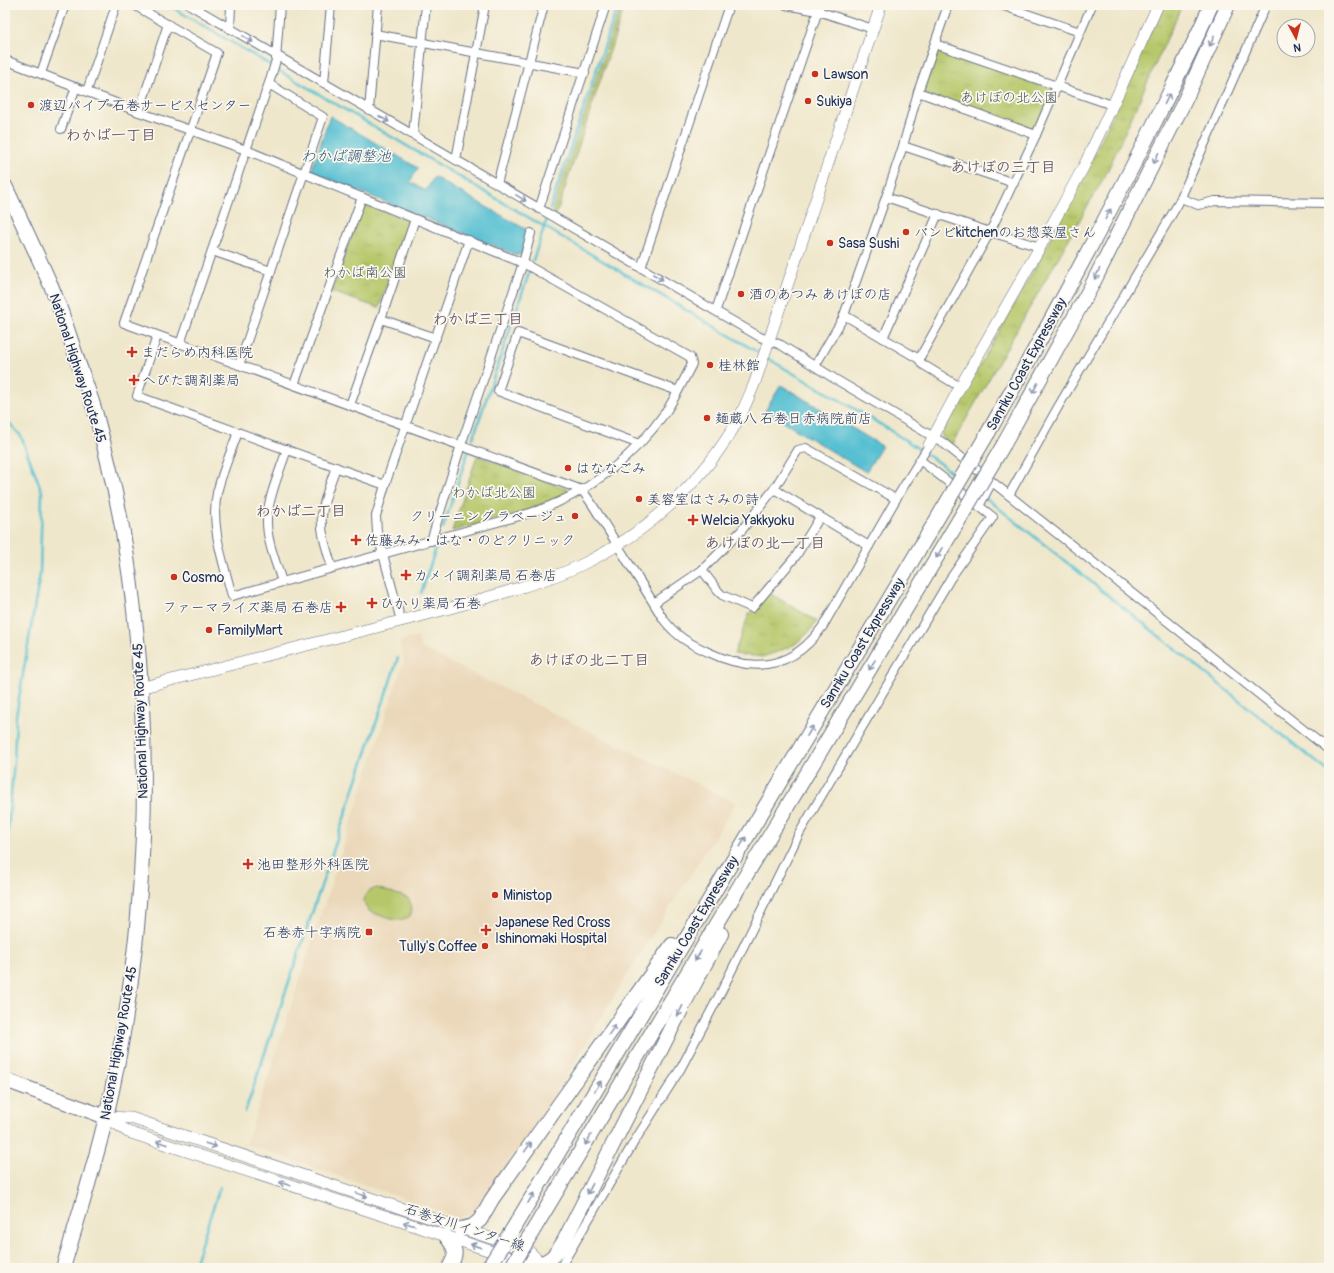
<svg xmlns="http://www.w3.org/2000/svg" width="1334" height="1273" font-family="Pangolin,'Klee One',sans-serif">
	<defs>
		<pattern id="park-tufts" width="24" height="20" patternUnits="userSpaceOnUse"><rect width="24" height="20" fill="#b6c769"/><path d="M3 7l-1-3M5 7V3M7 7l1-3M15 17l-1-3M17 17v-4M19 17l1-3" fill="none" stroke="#9cab5d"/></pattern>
	</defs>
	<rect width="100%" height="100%" fill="#fbf7ec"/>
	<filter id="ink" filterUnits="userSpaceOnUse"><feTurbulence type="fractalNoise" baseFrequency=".025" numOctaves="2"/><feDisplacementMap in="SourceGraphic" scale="8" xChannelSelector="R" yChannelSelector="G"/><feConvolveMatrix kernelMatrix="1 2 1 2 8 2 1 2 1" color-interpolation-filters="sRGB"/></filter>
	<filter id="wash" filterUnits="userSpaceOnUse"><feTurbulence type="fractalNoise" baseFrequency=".012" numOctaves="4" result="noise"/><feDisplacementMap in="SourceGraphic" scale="16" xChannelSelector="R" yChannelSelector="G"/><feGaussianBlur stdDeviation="0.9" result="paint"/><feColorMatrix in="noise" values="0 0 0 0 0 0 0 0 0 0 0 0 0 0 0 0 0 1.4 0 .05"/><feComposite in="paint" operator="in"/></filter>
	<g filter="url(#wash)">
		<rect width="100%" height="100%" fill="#efe7cb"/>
		<polygon fill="#ebd8ba" points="418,637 421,648 736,803 626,977 528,1139 474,1213 459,1218 246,1144 404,660 399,640"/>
		<path fill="#b6c769" stroke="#687b64" d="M377,888l31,10c3,5 5,10 3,16 -7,14 -31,1 -42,-3 -9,-10 -5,-20 8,-23z"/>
		<g fill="url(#park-tufts)" stroke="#687b64">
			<polygon points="621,5 625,5 556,215 552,212"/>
			<polygon points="1163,5 1182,5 1107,172 952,444 942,437 942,432 1041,257 1096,151"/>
			<polygon points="935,44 1058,86 1036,135 918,92"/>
			<polygon points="365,204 407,220 408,224 379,308 332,292 362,205"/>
			<polygon points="477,456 568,489 568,493 524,512 452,531"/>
			<polygon points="769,593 817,621 807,634 795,644 780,651 762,657 734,654 749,614"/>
		</g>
		<g fill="#56c0d2" stroke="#387898">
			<polygon points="330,116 418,168 410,182 426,191 434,177 527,230 528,233 522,254 517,255 314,173 312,169"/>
			<polygon points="781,385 882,446 866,472 765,411"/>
		</g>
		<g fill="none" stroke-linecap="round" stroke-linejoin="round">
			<g stroke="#56c0d2" stroke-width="2.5">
				<polyline points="168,5 272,66"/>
				<polyline points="276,69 761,354"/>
				<polyline points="550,209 618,5"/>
				<polyline points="533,260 547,219"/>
				<path d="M767,358c64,38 131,73 191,119"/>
				<polyline points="5,418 21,436 42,492 40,574 16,716 14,761 5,863"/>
				<polyline points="473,438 530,270"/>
				<polyline points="986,498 1329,772"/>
				<polyline points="443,528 468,452"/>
				<polyline points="421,593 438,542"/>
				<polyline points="245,1112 398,658"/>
				<polyline points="193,1268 220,1187"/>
			</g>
		</g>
	</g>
	<g filter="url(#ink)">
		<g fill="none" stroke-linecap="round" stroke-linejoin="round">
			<defs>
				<g id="street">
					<path d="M134,5l83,48 -93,270 458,167 10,14 72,116c14,18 25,23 44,32 46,22 85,17 115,-26l73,-127 33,-54"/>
					<polyline points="190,5 760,337 781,345 835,379 942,442 1329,750"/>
					<polyline points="786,5 818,11 873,29"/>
					<polyline points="1001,5 1080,32"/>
					<polyline points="230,29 231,5"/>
					<polyline points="375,34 585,73"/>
					<polyline points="935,44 1112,105"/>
					<path d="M5,60l134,52 107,38 277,113 167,94 2,7c-8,16 -16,32 -25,46 -33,48 -82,86 -137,103l-298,83c-8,-32 -22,-69 -15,-103 5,-21 14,-41 21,-61"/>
					<polyline points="41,73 65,5"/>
					<polyline points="324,83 331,5"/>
					<polyline points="87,91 116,5"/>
					<polyline points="918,92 1036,135"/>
					<polyline points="369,110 378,5"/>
					<polyline points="139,112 168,24"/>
					<polyline points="61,129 76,87"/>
					<polyline points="413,135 426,5"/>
					<polyline points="903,146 1014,183"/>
					<polyline points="456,160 485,5"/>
					<polyline points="497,184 544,5"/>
					<polyline points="886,197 990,232 1040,247"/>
					<polyline points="1181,198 1198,205 1215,201 1329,203"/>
					<polyline points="539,209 606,5"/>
					<polyline points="212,251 271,271"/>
					<polyline points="641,268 729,5"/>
					<polyline points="716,310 820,5"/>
					<polyline points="844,315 919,359 990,232 1036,135 1092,5"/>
					<polyline points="381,319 436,338"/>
					<polyline points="157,336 137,396 385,485"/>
					<polyline points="883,338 938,214"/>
					<polyline points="180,344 271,77 276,60 280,5"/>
					<polyline points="919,359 922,364 960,387"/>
					<polyline points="239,365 323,117 269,84"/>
					<polyline points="815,366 843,318 886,197 903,146 918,92 948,5"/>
					<polyline points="294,385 362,197"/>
					<polyline points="350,405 381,319 415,219"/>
					<polyline points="639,444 498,391 518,333 678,391"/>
					<polyline points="774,489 869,546"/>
					<polyline points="1009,495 1058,407 1178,204 1266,5"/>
					<polyline points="979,506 992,482"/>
					<polyline points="431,541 461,445 523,263 531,233"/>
					<path d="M332,568c-4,-16 -12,-35 -10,-52 1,-17 9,-34 14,-49"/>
					<polyline points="702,570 718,591 722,595 752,608 796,556 820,517"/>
					<path d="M282,582c-6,-20 -16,-42 -15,-64 2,-23 13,-47 20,-69"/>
					<polyline points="654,603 702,570 741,531 774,489 798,450 806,448 896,499"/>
					<polyline points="401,621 377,532 376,516 385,485 469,240"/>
					<polyline points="560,1268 634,1142 681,1068 722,990 800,832 950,579 993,517 920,460"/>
				</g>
				<g id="secondary">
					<polyline points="929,445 960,387 1040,247 1084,166 1123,83 1158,5"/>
					<path d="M140,688c82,-21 163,-42 245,-63 40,-10 81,-21 121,-33 25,-8 51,-15 75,-27 65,-31 123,-83 158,-147 6,-11 11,-24 16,-36l126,-377"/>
					<polyline points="106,1117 131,1118 529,1251 540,1263"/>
					<polyline points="107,1117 128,1132 446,1236 523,1262 540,1263"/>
				</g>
				<g id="highway">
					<path d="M5,186c16,34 32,68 47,102 10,24 18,49 26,74 6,17 13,35 18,53 12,44 23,90 30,136 29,186 23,383 -20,566 -12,51 -28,101 -43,151"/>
					<path d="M988,433c56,-99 110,-198 161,-299 21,-43 43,-85 62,-129"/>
					<polyline points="1004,444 1092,285 1185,100 1228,5"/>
					<polyline points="5,1080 106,1117"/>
					<polyline points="461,1229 473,1226 480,1220 492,1199 672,945"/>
					<polyline points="511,1232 943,509"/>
					<path d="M446,1236c10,13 12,17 3,32"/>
					<polyline points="528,1239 959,520"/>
					<path d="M541,1268l-1,-5c12,-2 16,-10 23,-20l126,-249 32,-60"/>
				</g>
			</defs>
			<use href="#street" stroke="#656f84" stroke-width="10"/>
			<use href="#secondary" stroke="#656f84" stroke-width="12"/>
			<use href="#highway" stroke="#656f84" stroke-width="16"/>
			<use href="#street" stroke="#fff" stroke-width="8"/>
			<use href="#secondary" stroke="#fff" stroke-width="11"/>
			<use href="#highway" stroke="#fff" stroke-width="14"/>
			<defs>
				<g id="highway-bridge">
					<polyline points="943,509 988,433"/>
					<polyline points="959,520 1004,444"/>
					<polyline points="489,1267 511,1232"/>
					<polyline points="511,1268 528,1239"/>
				</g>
			</defs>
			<use href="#highway-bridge" stroke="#656f84" stroke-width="16" stroke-linecap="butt"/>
			<use href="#highway-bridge" stroke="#fff" stroke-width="14"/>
		</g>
		<defs><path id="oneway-shaft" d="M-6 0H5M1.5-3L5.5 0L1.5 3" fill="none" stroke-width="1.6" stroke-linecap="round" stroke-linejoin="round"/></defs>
		<g stroke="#8d97ae">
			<use href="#oneway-shaft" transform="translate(248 39) rotate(31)"/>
			<use href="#oneway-shaft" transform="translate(1212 41) rotate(115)"/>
			<use href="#oneway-shaft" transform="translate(1167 99) rotate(-64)"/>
			<use href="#oneway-shaft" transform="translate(384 119) rotate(30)"/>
			<use href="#oneway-shaft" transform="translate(1156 158) rotate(116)"/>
			<use href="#oneway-shaft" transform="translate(521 198) rotate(31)"/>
			<use href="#oneway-shaft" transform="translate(1108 214) rotate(-62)"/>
			<use href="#oneway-shaft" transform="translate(1097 274) rotate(116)"/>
			<use href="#oneway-shaft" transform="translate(658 277) rotate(30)"/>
			<use href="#oneway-shaft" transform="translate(1035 388) rotate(119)"/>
			<use href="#oneway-shaft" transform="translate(939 553) rotate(121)"/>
			<use href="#oneway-shaft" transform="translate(872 665) rotate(121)"/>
			<use href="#oneway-shaft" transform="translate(810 731) rotate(-59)"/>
			<use href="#oneway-shaft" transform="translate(743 842) rotate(-59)"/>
			<use href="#oneway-shaft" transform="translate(698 956) rotate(121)"/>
			<use href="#oneway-shaft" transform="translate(680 1011) rotate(117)"/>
			<use href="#oneway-shaft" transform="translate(612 1030) rotate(-55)"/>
			<use href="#oneway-shaft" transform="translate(598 1086) rotate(-59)"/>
			<use href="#oneway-shaft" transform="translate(588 1140) rotate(121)"/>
			<use href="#oneway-shaft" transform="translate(162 1143) rotate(-162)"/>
			<use href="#oneway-shaft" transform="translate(211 1145) rotate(18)"/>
			<use href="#oneway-shaft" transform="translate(528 1147) rotate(-55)"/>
			<use href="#oneway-shaft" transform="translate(285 1184) rotate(-162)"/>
			<use href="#oneway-shaft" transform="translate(590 1189) rotate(117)"/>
			<use href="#oneway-shaft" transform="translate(362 1195) rotate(19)"/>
			<use href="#oneway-shaft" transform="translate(531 1198) rotate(-59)"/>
			<use href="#oneway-shaft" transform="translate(409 1224) rotate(-162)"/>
			<use href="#oneway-shaft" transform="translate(476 1246) rotate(-161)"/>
		</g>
	</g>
	<g fill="#c8321e" stroke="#fbf7ec" stroke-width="1.5">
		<circle cx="815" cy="74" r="4"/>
		<circle cx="808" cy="101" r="4"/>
		<circle cx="31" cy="105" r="4"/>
		<circle cx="906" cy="232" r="4"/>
		<circle cx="830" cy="243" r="4"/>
		<circle cx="741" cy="294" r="4"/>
		<path d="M130 346h4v4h4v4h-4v4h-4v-4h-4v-4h4z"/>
		<circle cx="710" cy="365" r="4"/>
		<path d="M132 374h4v4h4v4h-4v4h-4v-4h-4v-4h4z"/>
		<circle cx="707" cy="418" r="4"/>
		<circle cx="568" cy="468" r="4"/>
		<circle cx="639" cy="499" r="4"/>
		<circle cx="575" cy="516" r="4"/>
		<path d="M691 514h4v4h4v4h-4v4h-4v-4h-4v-4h4z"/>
		<path d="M354 534h4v4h4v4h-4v4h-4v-4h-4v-4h4z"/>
		<path d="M404 569h4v4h4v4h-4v4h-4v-4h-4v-4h4z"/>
		<circle cx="174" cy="577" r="4"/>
		<path d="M370 597h4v4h4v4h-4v4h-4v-4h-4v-4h4z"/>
		<path d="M339 601h4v4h4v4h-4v4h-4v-4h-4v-4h4z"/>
		<circle cx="209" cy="630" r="4"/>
		<path d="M246 858h4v4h4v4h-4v4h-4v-4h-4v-4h4z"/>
		<circle cx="495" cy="895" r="4"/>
		<path d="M484 924h4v4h4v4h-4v4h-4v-4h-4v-4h4z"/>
		<rect x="365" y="928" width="8" height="8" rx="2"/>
		<circle cx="485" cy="946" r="4"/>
	</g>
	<g text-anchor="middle" stroke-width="3.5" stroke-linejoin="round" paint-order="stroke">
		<g font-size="14" fill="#1b2f5e" stroke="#fbf7ec" text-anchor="start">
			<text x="823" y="79">Lawson</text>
			<text x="816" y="106">Sukiya</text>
			<text x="39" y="110">渡辺パイプ 石巻サービスセンター</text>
			<text x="914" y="237">バンビkitchenのお惣菜屋さん</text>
			<text x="838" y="248">Sasa Sushi</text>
			<text x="749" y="299">酒のあつみ あけぼの店</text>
			<text x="141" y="357">まだらめ内科医院</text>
			<text x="718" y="370">桂林館</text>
			<text x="142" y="385">へびた調剤薬局</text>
			<text x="715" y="423">麺蔵八 石巻日赤病院前店</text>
			<text x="576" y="473">はななごみ</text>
			<text x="647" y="504">美容室はさみの詩</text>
			<text x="567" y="521" text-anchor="end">クリーニング ラベージュ</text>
			<text x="701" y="525">Welcia Yakkyoku</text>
			<text x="365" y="545">佐藤みみ・はな・のどクリニック</text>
			<text x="414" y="580">カメイ調剤薬局 石巻店</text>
			<text x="182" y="582">Cosmo</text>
			<text x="380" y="608">ひかり薬局 石巻</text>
			<text x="333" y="612" text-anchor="end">ファーマライズ薬局 石巻店</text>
			<text x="217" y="635">FamilyMart</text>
			<text x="257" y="869">池田整形外科医院</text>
			<text x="503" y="900">Ministop</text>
			<text x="495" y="927">Japanese Red Cross<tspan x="495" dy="16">Ishinomaki Hospital</tspan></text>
			<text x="361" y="937" text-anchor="end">石巻赤十字病院</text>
			<text x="477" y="951" text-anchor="end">Tully's Coffee</text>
		</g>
		<g font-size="14" fill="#425561" stroke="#fbf7ec">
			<text x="1009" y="102">あけぼの北公園</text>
			<text x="365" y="277">わかば南公園</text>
			<text x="494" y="497">わかば北公園</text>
		</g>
		<g font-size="14" fill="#1b2f5e" stroke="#fbf7ec">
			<text transform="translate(1026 364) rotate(-61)" y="5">Sanriku Coast Expressway</text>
			<text transform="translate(78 368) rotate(72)" y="5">National Highway Route 45</text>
			<text transform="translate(862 643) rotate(-59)" y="5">Sanriku Coast Expressway</text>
			<text transform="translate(140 721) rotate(-92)" y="5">National Highway Route 45</text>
			<text transform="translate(696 921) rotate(-59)" y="5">Sanriku Coast Expressway</text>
			<text transform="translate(118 1043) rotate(-80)" y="5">National Highway Route 45</text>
			<text transform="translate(465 1227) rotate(18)" y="5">石巻女川インター線</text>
		</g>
		<g font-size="15" font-weight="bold" fill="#665b6a" stroke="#fbf7ec">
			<text x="111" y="140">わかば一丁目</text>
			<text x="1003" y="172">あけぼの三丁目</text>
			<text x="478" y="324">わかば三丁目</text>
			<text x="301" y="516">わかば二丁目</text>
			<text x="765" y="548">あけぼの北一丁目</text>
			<text x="589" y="665">あけぼの北二丁目</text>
		</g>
		<g font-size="15" font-style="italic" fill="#2d5a81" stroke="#fbf7ec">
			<text x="346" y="161">わかば調整池</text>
		</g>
	</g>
	<rect width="1334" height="1273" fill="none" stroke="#fbf7ec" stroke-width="20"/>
	<g transform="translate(1296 38) rotate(173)"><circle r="19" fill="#fbf7ec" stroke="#a1a7b3"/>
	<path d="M0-3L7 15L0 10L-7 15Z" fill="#c8321e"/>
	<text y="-6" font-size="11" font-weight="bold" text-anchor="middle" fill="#1b2f5e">N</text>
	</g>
</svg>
